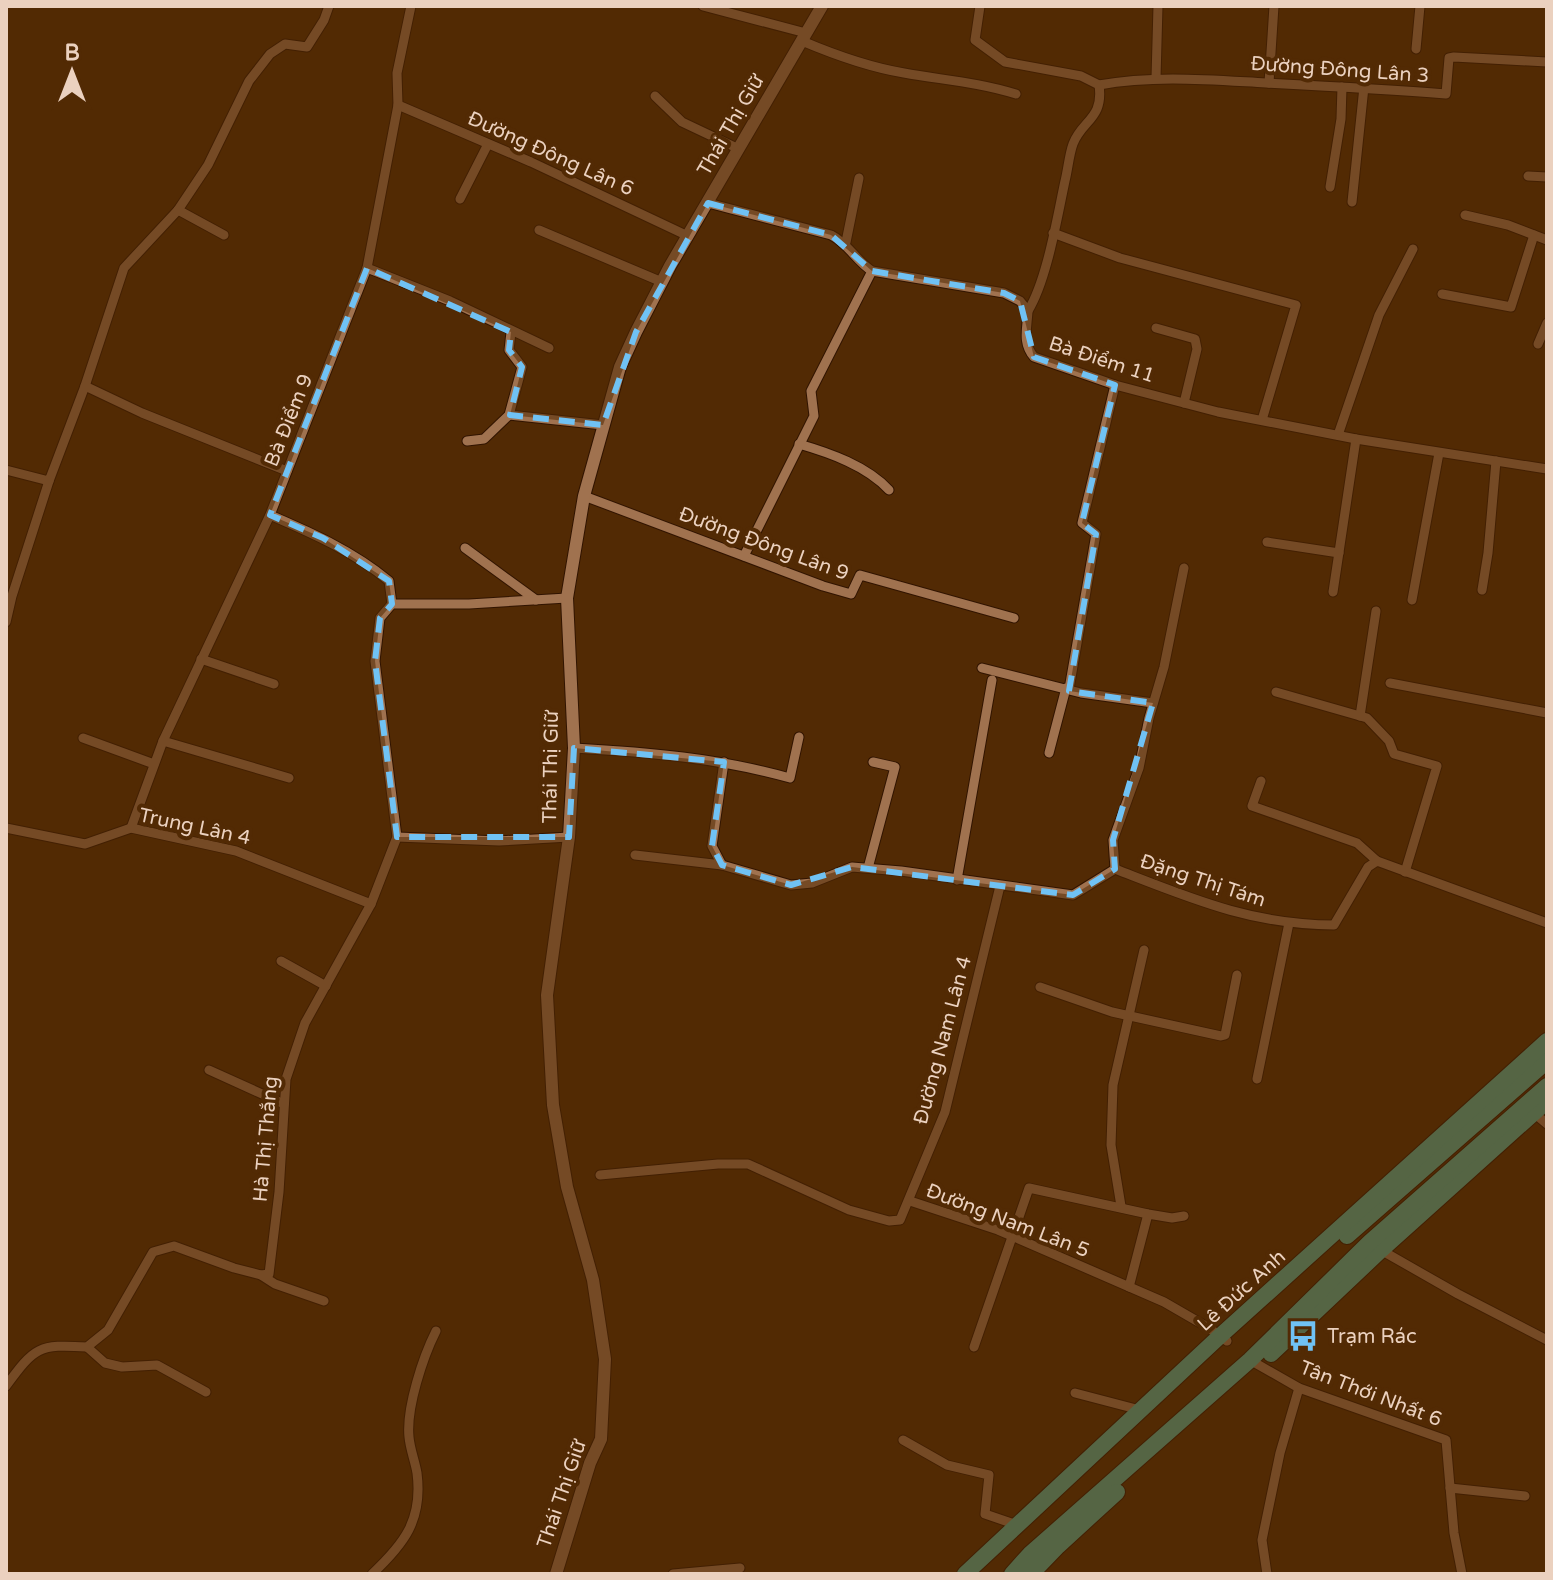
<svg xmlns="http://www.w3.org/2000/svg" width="1553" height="1580" font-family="'Varela Round',sans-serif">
	<rect width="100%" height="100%" fill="#522a04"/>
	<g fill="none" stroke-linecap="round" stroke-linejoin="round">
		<defs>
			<g id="minor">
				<polyline points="703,6 806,33"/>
				<path d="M980,6l-5,34 30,22 76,14 18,9c5,34 -17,35 -26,59 -4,11 -5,25 -8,37 -8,37 -18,99 -37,130"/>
				<path d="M802,41c33,14 66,26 102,32 39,7 73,9 112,21"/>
				<polyline points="1416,49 1420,6"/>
				<polyline points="1156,78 1158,6"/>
				<polyline points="1269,83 1274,6"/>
				<path d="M1099,85c56,-10 111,-5 167,-2 60,3 120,6 180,11l3,-36 5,-1 93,5"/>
				<polyline points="655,96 682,122 739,149"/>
				<polyline points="398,105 531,162 688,236"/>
				<polyline points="1528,176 1547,177"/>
				<polyline points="1330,187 1341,119 1342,87"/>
				<polyline points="460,199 488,144"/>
				<polyline points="1352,202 1364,87"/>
				<path d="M708,203l123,32c18,9 24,25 41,36l132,22 16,8 8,10c-1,18 -6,32 6,46l81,28 103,27 138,27 191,30"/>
				<polyline points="178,210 224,235"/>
				<polyline points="1465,215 1508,225 1547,240"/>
				<polyline points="539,230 662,282"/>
				<polyline points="1053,233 1120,258 1296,305 1262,420"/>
				<polyline points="846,242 859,178"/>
				<polyline points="367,268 450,301 549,348"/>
				<polyline points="1442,294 1511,307 1534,235"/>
				<polyline points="1156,328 1195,339 1197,349 1184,403"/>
				<polyline points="511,332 509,350 522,367 509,415 603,425"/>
				<polyline points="1538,344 1547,323"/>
				<polyline points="85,386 142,413 287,471"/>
				<polyline points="1338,435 1379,315 1413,249"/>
				<polyline points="467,441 484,439 509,415"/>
				<path d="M799,444c31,9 68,22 90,46"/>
				<polyline points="6,470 49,481 85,386 124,268 178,210 208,165 249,81 270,54 285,44 307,47 324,20 329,6"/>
				<polyline points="584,496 823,586 851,594 860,575 1014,618"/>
				<path d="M270,515c42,18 83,36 119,66l3,23"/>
				<polyline points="1267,542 1339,553"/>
				<polyline points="465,548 536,600"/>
				<polyline points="744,556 814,416 811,391 872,271"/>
				<polyline points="1482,590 1488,553 1496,461"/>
				<polyline points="1333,592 1356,439"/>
				<polyline points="1412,600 1439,453"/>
				<polyline points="6,622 12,596 49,481"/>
				<polyline points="201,659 274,684"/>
				<polyline points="982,668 1081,693 1153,703"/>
				<polyline points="1390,683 1547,713"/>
				<polyline points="1069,689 1096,534 1082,523 1115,385"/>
				<polyline points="1276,692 1367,718 1389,741 1394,754 1437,766 1405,872"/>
				<polyline points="1360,716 1376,611"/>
				<polyline points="83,738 154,764"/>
				<polyline points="163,741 289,778"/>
				<path d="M574,748c73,4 145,10 216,30l9,-41"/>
				<polyline points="1049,753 1066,688"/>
				<polyline points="1261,781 1252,806 1357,843 1377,861"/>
				<polyline points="6,828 85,844 131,828 236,851 371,904"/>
				<polyline points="131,828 163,741 270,515 367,268 398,105 397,73 411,6"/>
				<polyline points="397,837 499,841 569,837"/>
				<path d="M635,855l87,10 69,20 21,-2 40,-16 49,4 172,24 42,-26c75,29 137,56 219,56l34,-58 9,-6 170,62"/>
				<polyline points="722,865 712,846 724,762"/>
				<polyline points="868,868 895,767 873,762"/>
				<polyline points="1115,869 1113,840 1139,768 1149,718 1164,667 1184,568"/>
				<polyline points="957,880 992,680"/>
				<polyline points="281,961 326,986"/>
				<polyline points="1040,987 1112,1012 1221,1036 1225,1035 1237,975"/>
				<polyline points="209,1070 284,1104"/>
				<polyline points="1257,1079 1289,923"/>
				<polyline points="1534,1113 1547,1124"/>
				<polyline points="600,1175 718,1164 748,1164 849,1210 889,1221 900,1220 945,1112 1000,886"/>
				<polyline points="910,1201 998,1230 1164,1302 1209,1328 1227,1341"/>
				<polyline points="1121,1206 1111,1145 1113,1085 1144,950"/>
				<polyline points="1379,1249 1458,1294 1547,1340"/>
				<polyline points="261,1275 275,1284 324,1301"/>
				<polyline points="1129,1287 1148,1214"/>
				<polyline points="87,1347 105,1363 122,1367 157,1365 206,1392"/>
				<polyline points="974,1347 1029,1188 1148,1214 1172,1218 1184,1216"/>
				<polyline points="1250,1360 1299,1388 1446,1440 1454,1533 1462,1574"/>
				<path d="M6,1386c29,-39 32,-42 81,-39l21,-17 45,-78 21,-6 60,22 27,7 8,-1 10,-82 7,-113 19,-56 66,-119 26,-67 -22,-176 5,-43 12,-14h77l98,-6"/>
				<polyline points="1075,1393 1140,1410"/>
				<polyline points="903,1440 947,1465 989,1475 985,1514 1017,1525"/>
				<polyline points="1450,1488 1525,1496"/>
				<path d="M372,1574c32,-30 51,-54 45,-101 -2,-12 -7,-24 -8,-36 -3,-29 14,-80 27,-106"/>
				<polyline points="673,1574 740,1568"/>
				<polyline points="1267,1574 1262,1540 1280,1453 1299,1388"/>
			</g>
			<polyline id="tertiary" points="556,1574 590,1463 601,1439 605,1359 593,1280 567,1187 553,1105 547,995 569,837 574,748 567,598 584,496 620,367 636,332 670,266 822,6"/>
			<g id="trunk">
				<polyline points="1347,1236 1547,1061"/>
				<polyline points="1271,1354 1381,1250 1547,1101"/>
				<polyline points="965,1574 1220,1336 1547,1041"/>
				<polyline points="1012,1574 1030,1554 1250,1360 1370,1242 1547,1086"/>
				<polyline points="1031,1574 1058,1546 1117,1492"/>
			</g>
		</defs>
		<use href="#minor" stroke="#311400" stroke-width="11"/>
		<use href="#tertiary" stroke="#311400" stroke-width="14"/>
		<use href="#trunk" stroke="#311400" stroke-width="18"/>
		<use href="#minor" stroke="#a0724f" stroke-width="9"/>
		<use href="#tertiary" stroke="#a0724f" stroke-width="12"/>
		<use href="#trunk" stroke="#59ad93" stroke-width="16"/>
	</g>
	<path d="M0 0H1553V1580H0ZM708,203l123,32 41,36 132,22 16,8 14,56 81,28 -33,138 14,11 -27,157 84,12 -40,137 2,29 -42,26 -221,-28 -61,18 -69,-20 -10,-19 12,-84 -150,-14 -5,89h-172l-22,-176 5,-43 12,-14 -3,-23 -66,-43 -53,-23 97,-247 144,64 -2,18 13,17 -12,48 93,10 33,-93z" fill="#522a04" fill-opacity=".55" fill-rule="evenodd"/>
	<path fill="none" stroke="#70c2f4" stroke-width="6" stroke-dasharray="16 10" stroke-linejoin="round" d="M708,203l123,32 41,36 132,22 16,8 14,56 81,28 -33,138 14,11 -27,157 84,12 -40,137 2,29 -42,26 -221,-28 -61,18 -69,-20 -10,-19 12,-84 -150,-14 -5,89h-172l-22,-176 5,-43 12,-14 -3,-23 -66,-43 -53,-23 97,-247 144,64 -2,18 13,17 -12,48 93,10 33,-93z"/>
	<defs>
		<symbol id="bus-bare" viewBox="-9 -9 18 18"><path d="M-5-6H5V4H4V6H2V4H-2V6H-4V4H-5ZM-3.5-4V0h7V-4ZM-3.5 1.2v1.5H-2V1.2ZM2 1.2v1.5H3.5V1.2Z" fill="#70c2f4" stroke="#522a04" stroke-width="2.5" paint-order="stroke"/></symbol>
	</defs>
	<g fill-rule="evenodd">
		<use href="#bus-bare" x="1281" y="1314" width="44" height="44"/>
	</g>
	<g text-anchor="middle" stroke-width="8" stroke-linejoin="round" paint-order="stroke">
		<g font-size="20" fill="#ebd1bf" stroke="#522a04">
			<text transform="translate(1340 69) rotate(4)" y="7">Đường Đông Lân 3</text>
			<text transform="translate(730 125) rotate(-60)" y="7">Thái Thị Giữ</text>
			<text transform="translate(551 153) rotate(24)" y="7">Đường Đông Lân 6</text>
			<text transform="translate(1102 359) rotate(18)" y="7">Bà Điểm 11</text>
			<text transform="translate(288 420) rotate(-68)" y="7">Bà Điểm 9</text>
			<text transform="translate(764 543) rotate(20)" y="7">Đường Đông Lân 9</text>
			<text transform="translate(550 767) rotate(-89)" y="7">Thái Thị Giữ</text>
			<text transform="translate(195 826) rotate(12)" y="7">Trung Lân 4</text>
			<text transform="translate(1203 880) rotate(18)" y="7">Đặng Thị Tám</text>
			<text transform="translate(942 1040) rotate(-75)" y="7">Đường Nam Lân 4</text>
			<text transform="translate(265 1139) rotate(-85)" y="7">Hà Thị Thắng</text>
			<text transform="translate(1008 1220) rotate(21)" y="7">Đường Nam Lân 5</text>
			<text transform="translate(1241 1290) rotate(-42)" y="7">Lê Đức Anh</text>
			<text transform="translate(1371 1393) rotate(21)" y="7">Tân Thới Nhất 6</text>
			<text transform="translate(561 1494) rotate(-71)" y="7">Thái Thị Giữ</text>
		</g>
		<g font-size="20" fill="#ebd1bf" stroke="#522a04" text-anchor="start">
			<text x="1327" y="1343">Trạm Rác</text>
		</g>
	</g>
	<rect width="1553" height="1580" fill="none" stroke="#ebd1bf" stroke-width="16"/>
	<g transform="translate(72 72)" stroke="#522a04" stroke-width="6" paint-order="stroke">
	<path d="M0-6L14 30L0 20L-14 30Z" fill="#ebd1bf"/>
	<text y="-12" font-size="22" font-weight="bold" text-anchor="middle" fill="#ebd1bf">B</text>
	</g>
</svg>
